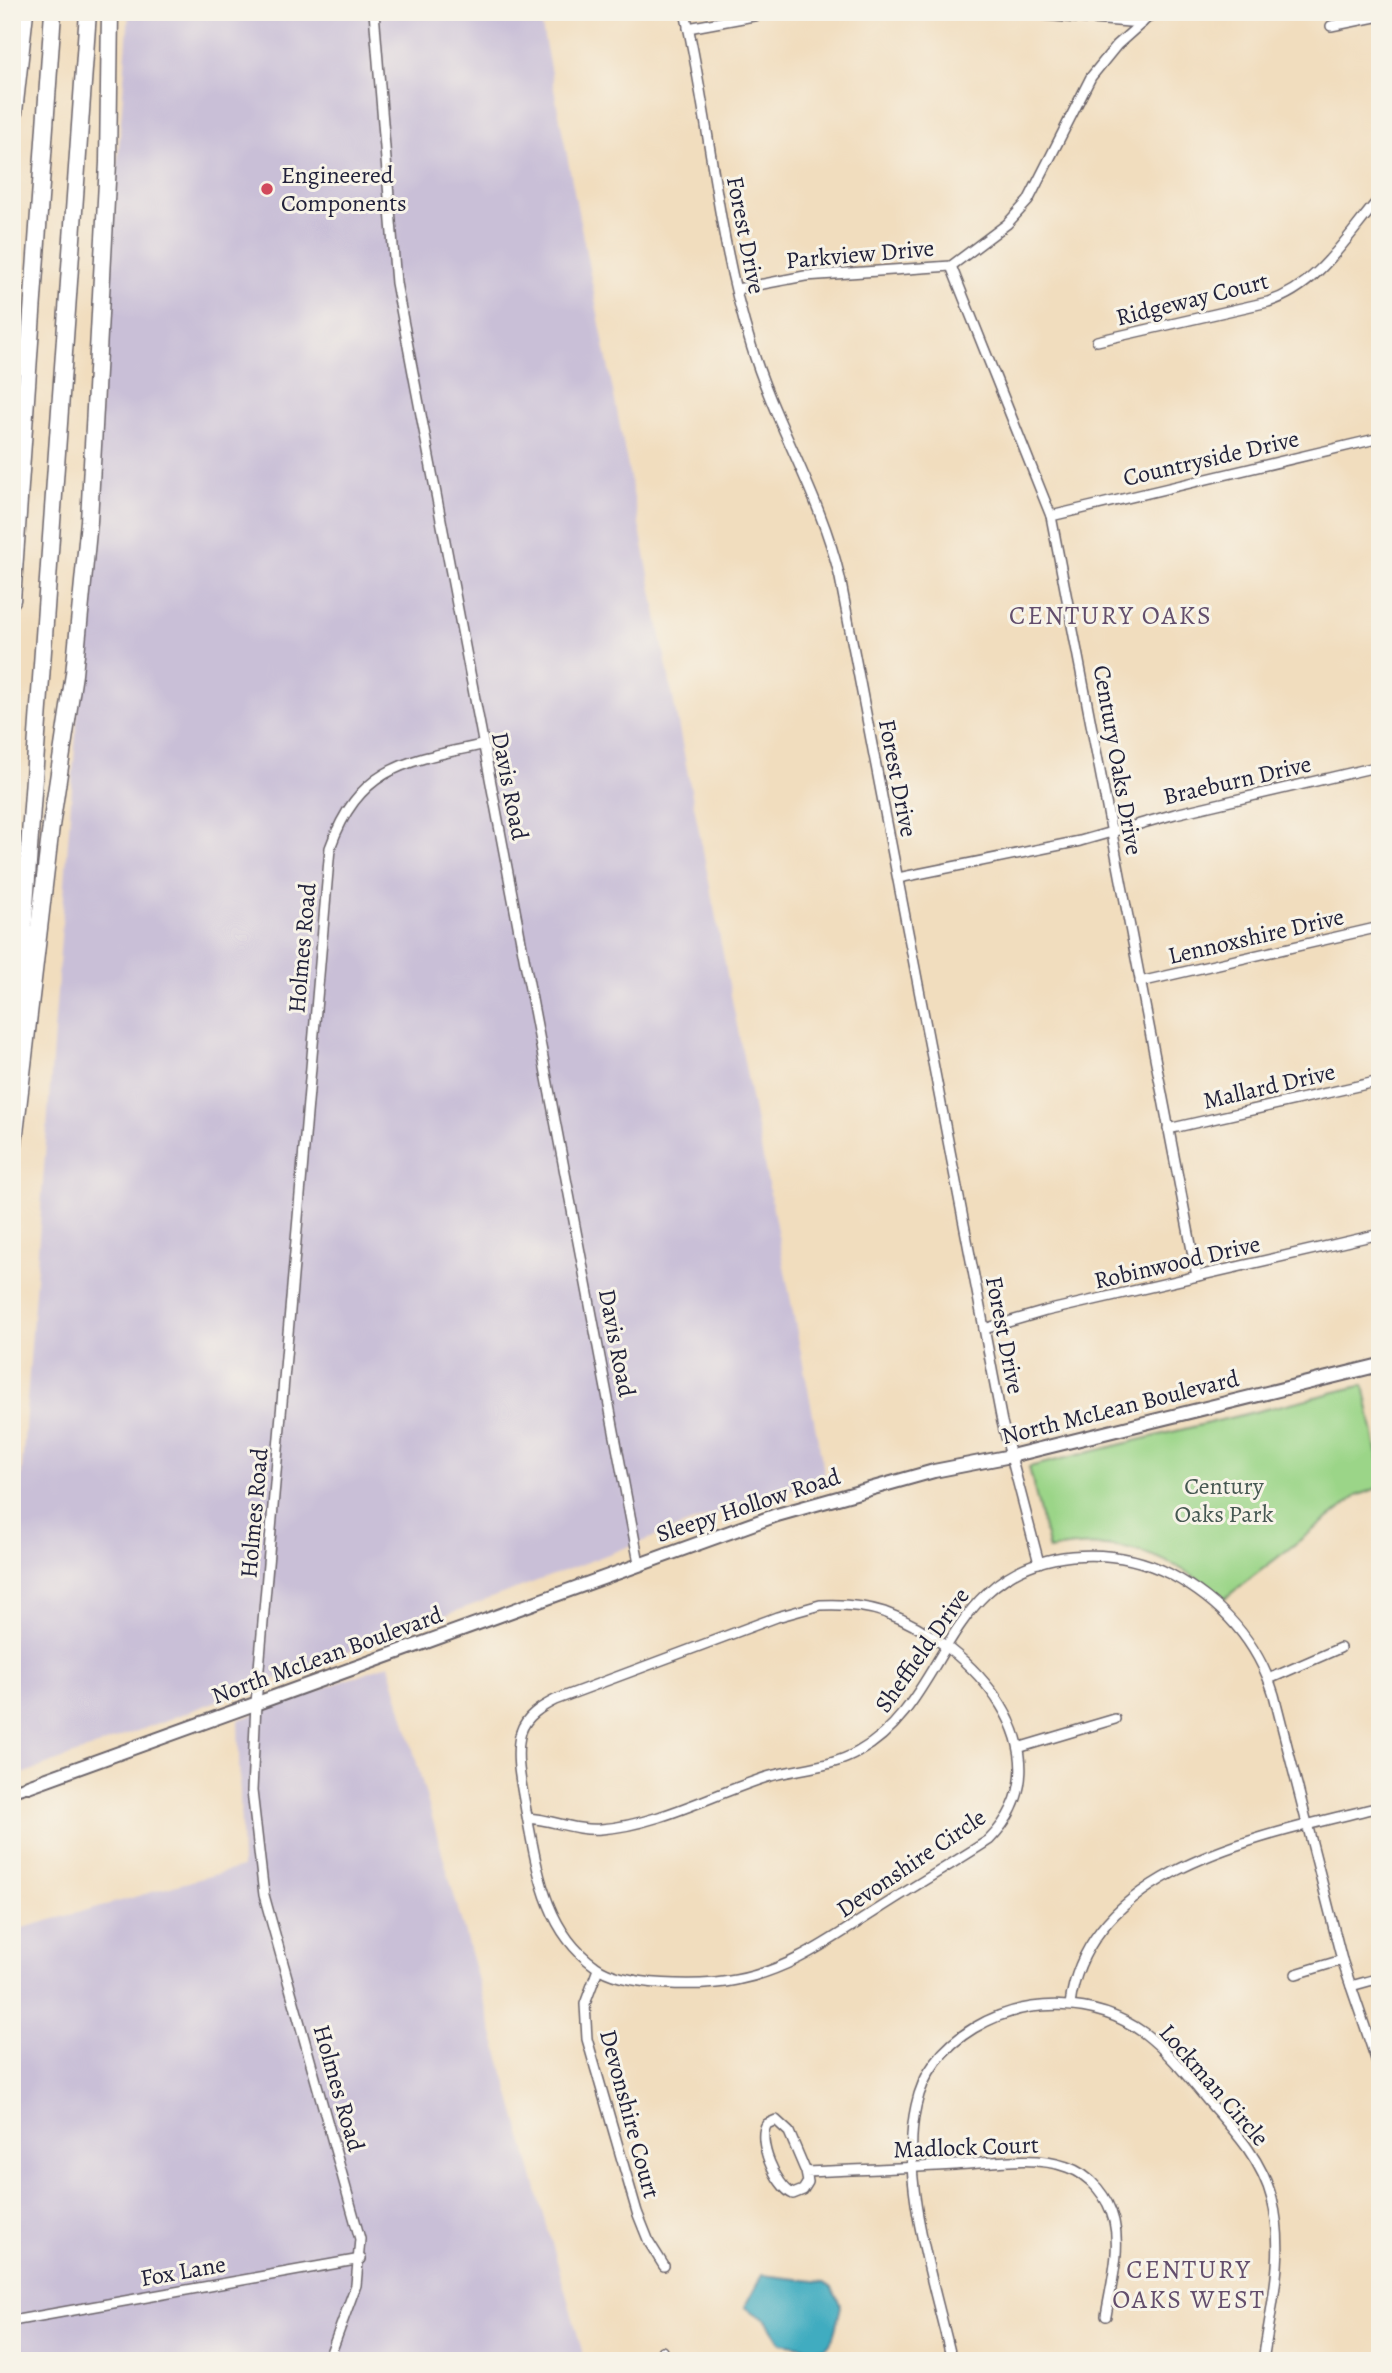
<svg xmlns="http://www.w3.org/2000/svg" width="1392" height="2373" font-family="Alegreya,serif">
	<rect width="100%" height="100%" fill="#f7f3e8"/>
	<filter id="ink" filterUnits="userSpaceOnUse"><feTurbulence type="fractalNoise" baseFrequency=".0143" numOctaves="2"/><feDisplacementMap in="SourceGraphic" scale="14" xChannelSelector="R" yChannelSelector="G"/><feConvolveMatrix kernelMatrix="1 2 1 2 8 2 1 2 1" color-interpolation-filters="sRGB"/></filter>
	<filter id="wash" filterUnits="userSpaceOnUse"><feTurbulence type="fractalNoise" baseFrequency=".00686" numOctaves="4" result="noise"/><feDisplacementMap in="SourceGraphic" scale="28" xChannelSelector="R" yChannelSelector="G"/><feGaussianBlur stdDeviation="1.57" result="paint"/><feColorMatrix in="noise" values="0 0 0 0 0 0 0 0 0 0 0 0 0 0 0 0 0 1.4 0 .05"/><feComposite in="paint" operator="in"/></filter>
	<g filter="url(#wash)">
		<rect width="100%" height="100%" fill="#f1ddbe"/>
		<g fill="#c9bfd7">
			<polygon points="129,12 539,12 826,1481 763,1496 12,1778 12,1604"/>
			<polygon points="389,1664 585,2361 12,2361 12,1931 242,1867 238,1720"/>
		</g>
		<path fill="#9bd588" stroke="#5e7c62" stroke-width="2" d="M1364,1385l16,80v22l-23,9 -132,102c-55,-43 -106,-62 -176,-48l-20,-83z"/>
		<path fill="#41acc0" stroke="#32677e" stroke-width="2" d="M762,2275l61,7 9,6 9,18c-13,56 -11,43 -60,37l-15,-23 -21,-13z"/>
	</g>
	<g filter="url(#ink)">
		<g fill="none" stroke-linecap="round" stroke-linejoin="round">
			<defs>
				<g id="minor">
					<polyline points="374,12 396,283 639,1563"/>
					<path d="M685,12c25,110 32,226 66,333 24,80 70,151 89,233l162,844 37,141"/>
					<polyline points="1006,12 1142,23"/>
					<polyline points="1331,26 1380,16"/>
					<polyline points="688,28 775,12"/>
					<polyline points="951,266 1051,516 1197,1276"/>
					<polyline points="737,289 805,276 951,266 1007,224 1028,201 1091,77 1117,45 1154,12"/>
					<path d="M1097,341l171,-39c51,-16 78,-65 112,-104"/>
					<polyline points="1051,516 1380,438"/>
					<polyline points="898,878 1080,841 1175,814 1380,766"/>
					<polyline points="1140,982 1380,927"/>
					<polyline points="1168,1129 1380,1081"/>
					<polyline points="984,1329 1046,1311 1380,1234"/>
					<path d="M820,1605c22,-1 43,0 64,7 87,31 190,142 105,228 -37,24 -75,46 -112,70 -46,29 -87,60 -141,70 -34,7 -113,7 -141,-14 -51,-36 -58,-99 -69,-155 -4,-25 -12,-54 -5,-79 5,-16 20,-25 34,-32l222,-83z"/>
					<polyline points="1269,1679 1340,1648"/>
					<polyline points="1021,1747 1115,1719"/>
					<path d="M528,1818c25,2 48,13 73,11 57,-4 112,-35 166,-52 30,-9 63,-9 91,-25 92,-51 83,-183 214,-196 34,-3 67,2 98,18 49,26 87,66 104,121l68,265 38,111"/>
					<polyline points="598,1969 585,2004 587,2039 637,2212 649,2242 664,2266"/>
					<polyline points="1296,1974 1342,1960"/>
					<polyline points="1351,1986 1380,1978"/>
					<path d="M1070,2005c17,-137 192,-169 301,-196"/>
					<path d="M806,2172l2,10 -5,8 -10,4c-17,-7 -37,-55 -26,-70l9,-4 13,12 17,40c50,-2 99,-4 149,-7 35,-2 79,-10 112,2 24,8 41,30 47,54 7,30 -3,64 -8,95"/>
					<polyline points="12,2321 361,2259"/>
					<polyline points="662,2351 665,2361"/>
					<path d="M328,2361l28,-76 4,-46 -96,-344 -12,-104 4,-88 74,-855c29,-81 75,-87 152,-103"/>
					<path d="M952,2361c-17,-75 -53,-180 -36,-255 7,-34 28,-60 58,-78 51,-31 121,-31 170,5 25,19 45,45 65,69 26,29 53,58 63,97 14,54 -1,108 -9,162"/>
				</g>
				<polyline id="tertiary" points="12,1791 28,1786"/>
				<polyline id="secondary" points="28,1786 777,1515 934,1471 1011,1456 1380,1365"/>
				<g id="motorway">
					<polyline points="12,130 25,12"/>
					<polyline points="12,600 53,12"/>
					<polyline points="14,1062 88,12"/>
					<polyline points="12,1159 51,826 74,674 89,521 108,163 110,12"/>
				</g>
			</defs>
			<use href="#minor" stroke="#6a6369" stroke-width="12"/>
			<use href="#tertiary" stroke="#6a6369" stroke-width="14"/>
			<use href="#secondary" stroke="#6a6369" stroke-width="16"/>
			<use href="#motorway" stroke="#6a6369" stroke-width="19"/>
			<use href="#minor" stroke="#fff" stroke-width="9"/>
			<use href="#tertiary" stroke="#fff" stroke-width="10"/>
			<use href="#secondary" stroke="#fff" stroke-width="12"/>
			<use href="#motorway" stroke="#fff" stroke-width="16"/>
		</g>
	</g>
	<circle fill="#d1495b" stroke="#f7f3e8" stroke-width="2.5" cx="267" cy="189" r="7"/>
	<g text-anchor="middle" stroke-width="6" stroke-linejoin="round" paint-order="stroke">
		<g font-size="24" fill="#22223b" stroke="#f7f3e8" text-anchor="start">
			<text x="281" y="183">Engineered<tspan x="281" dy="28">Components</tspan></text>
		</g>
		<g font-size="24" fill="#22223b" stroke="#f7f3e8">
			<text transform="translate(746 235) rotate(79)" y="8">Forest Drive</text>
			<text transform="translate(860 254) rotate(-5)" y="8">Parkview Drive</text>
			<text transform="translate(1192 299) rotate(-14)" y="8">Ridgeway Court</text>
			<text transform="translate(1211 458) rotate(-13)" y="8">Countryside Drive</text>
			<text transform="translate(1118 760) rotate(80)" y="8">Century Oaks Drive</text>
			<text transform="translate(898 778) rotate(79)" y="8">Forest Drive</text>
			<text transform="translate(1237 780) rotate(-13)" y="8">Braeburn Drive</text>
			<text transform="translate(510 786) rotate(79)" y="8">Davis Road</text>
			<text transform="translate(1256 936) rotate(-13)" y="8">Lennoxshire Drive</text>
			<text transform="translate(302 948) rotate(-85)" y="8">Holmes Road</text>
			<text transform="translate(1269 1086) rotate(-13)" y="8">Mallard Drive</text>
			<text transform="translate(1177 1262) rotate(-13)" y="8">Robinwood Drive</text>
			<text transform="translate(1005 1335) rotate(79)" y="8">Forest Drive</text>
			<text transform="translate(617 1343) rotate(79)" y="8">Davis Road</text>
			<text transform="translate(1120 1407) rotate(-14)" y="8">North McLean Boulevard</text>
			<text transform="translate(748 1505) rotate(-18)" y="8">Sleepy Hollow Road</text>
			<text transform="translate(254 1513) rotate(-85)" y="8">Holmes Road</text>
			<text transform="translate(922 1650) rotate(-55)" y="8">Sheffield Drive</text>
			<text transform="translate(327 1655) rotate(-20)" y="8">North McLean Boulevard</text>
			<text transform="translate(911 1863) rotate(-34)" y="8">Devonshire Circle</text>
			<text transform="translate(1214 2085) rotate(49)" y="8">Lockman Circle</text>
			<text transform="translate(339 2088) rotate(74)" y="8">Holmes Road</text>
			<text transform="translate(630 2114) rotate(75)" y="8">Devonshire Court</text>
			<text transform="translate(966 2147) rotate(-2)" y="8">Madlock Court</text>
			<text transform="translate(183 2271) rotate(-10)" y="8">Fox Lane</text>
		</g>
		<g font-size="24" fill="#465852" stroke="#f7f3e8">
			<text x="1224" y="1494">Century<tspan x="1224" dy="28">Oaks Park</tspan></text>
		</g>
		<g font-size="26" letter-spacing="2" fill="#634e6c" stroke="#f7f3e8">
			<text x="1111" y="624">CENTURY OAKS</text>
			<text x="1189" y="2278">CENTURY<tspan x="1189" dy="30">OAKS WEST</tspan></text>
		</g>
	</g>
	<rect width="1392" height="2373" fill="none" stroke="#f7f3e8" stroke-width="42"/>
</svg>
